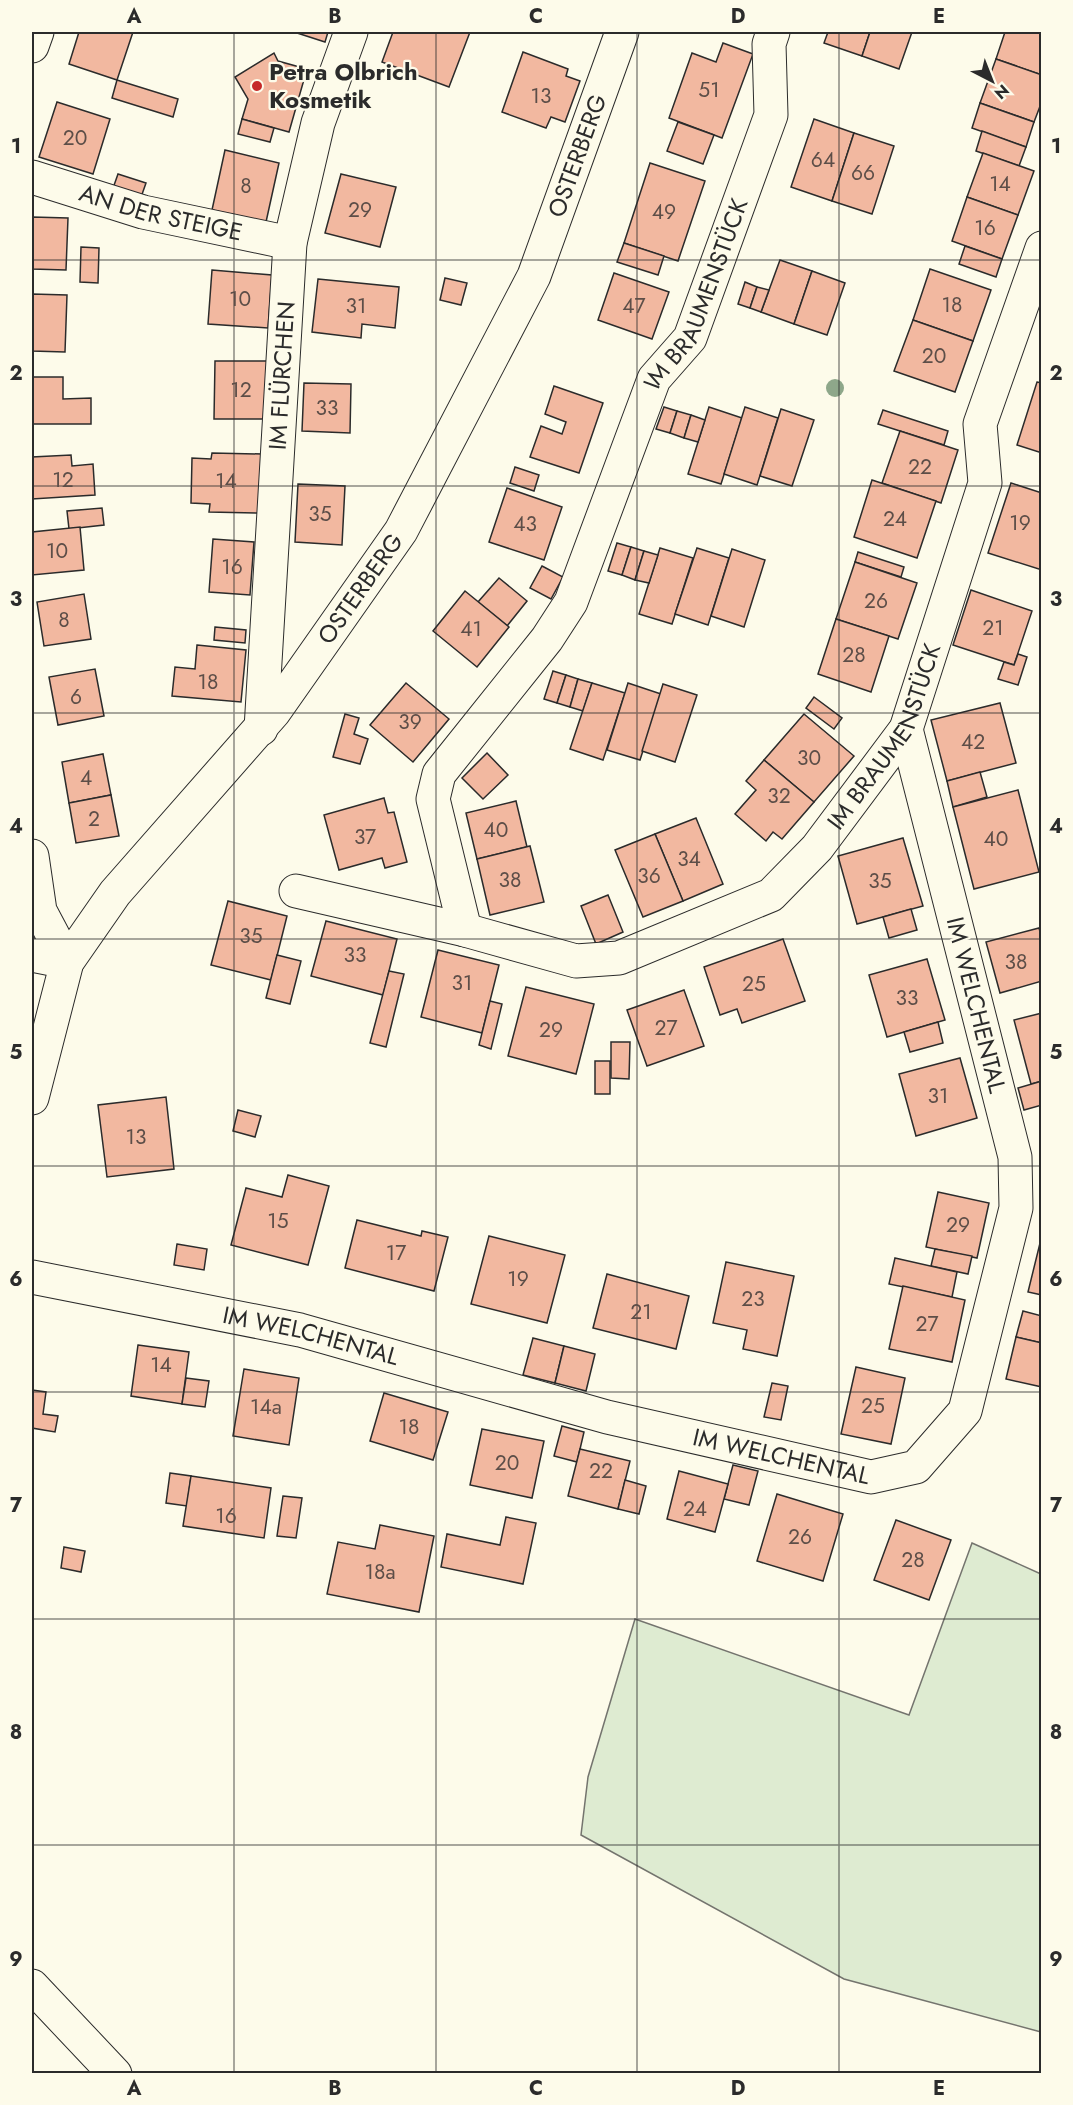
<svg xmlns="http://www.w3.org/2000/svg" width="1073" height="2105" font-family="Jost,sans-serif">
	<rect width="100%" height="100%" fill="#fdfbea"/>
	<polygon fill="#deebd1" stroke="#74746e" stroke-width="1.5" points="972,1543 1041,1574 1041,2032 844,1979 581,1835 588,1777 635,1619 909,1715"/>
	<g fill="#f2b8a0" stroke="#2b2b2b" stroke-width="1.5">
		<polygon points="79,32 133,32 117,80 69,64"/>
		<polygon points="294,32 328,32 325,42"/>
		<polygon points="393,32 470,32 449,87 382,62"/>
		<polygon points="828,32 870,32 862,56 824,43"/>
		<polygon points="870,32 912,32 899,69 862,56"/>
		<polygon points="1005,32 1042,32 1042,75 996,59"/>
		<polygon points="723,43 753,54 722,138 669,118 692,53 716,62"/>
		<polygon points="523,52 568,69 566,76 580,81 565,122 551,117 546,128 502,112"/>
		<polygon points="274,53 278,61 307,69 289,132 242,119 248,99 235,77"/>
		<polygon points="996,59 1042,75 1042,101 1034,122 980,103"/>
		<polygon points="117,80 178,99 173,117 112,98"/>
		<polygon points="57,102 110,119 93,174 39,157"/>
		<polygon points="980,103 1034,122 1026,147 972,128"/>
		<polygon points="242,119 274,128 270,142 238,134"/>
		<polygon points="814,119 854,133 832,201 791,187"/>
		<polygon points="678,122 714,135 703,164 667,151"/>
		<polygon points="982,131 1026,147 1019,166 976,151"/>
		<polygon points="854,133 894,146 872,214 832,201"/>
		<polygon points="225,150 279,163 266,222 212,210"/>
		<polygon points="983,153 1034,171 1018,215 967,197"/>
		<polygon points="650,163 705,181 678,261 624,243"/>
		<polygon points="118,174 146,183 140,200 112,191"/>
		<polygon points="341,174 396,187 380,247 325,233"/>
		<polygon points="967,197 1018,215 1002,259 952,241"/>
		<polygon points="32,217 68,218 66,270 32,269"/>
		<polygon points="624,243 664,256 658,275 617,262"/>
		<polygon points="965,246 1002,259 996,277 959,264"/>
		<polygon points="81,247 99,248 98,283 80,282"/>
		<polygon points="780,260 812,271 794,324 761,312"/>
		<polygon points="930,269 991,290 973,341 913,320"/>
		<polygon points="212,270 272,275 268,328 208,324"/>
		<polygon points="812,271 845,283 827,335 794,324"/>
		<polygon points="614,273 669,292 652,339 598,320"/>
		<polygon points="445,278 467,283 461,305 440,300"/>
		<polygon points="318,279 399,287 395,328 362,324 361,338 312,332"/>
		<polygon points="745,282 757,287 750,308 738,304"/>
		<polygon points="757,287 769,290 761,312 750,308"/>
		<polygon points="32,294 67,295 65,352 32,351"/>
		<polygon points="913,320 973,341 955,392 894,371"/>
		<polygon points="215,361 267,361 267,419 214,419"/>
		<polygon points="32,377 63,377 63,399 91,398 91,424 32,424"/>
		<polygon points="1037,382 1042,383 1042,453 1017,445"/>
		<polygon points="304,383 351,384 350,433 302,431"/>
		<polygon points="554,386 603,403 579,473 530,457 541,426 562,434 566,422 545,414"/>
		<polygon points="664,407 677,411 670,433 656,429"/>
		<polygon points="709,407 742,418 721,484 688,474"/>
		<polygon points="745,407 778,418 757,485 724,474"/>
		<polygon points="781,409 814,420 792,486 760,476"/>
		<polygon points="883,410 948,431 944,445 878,424"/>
		<polygon points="677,411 691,415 684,438 670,433"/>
		<polygon points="691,415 705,420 698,442 684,438"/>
		<polygon points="900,431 958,450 941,503 882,483"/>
		<polygon points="212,453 262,454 260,513 209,512 210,504 191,503 192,458 211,459"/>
		<polygon points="71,455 72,466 93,464 95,495 32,499 32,457"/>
		<polygon points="515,467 539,475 534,491 510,483"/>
		<polygon points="872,480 936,501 917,558 854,537"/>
		<polygon points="1011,483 1042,493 1042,570 988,553"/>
		<polygon points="298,484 345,486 342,545 295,542"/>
		<polygon points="507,488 562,507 544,560 489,542"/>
		<polygon points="102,508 104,525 69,529 67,511"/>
		<polygon points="80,527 84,570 32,575 32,532"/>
		<polygon points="213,539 254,542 250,595 209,592"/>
		<polygon points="617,543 631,547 622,575 608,571"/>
		<polygon points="631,547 644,551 635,580 622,575"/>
		<polygon points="660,548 693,558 672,624 639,614"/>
		<polygon points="697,548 729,558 708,625 675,614"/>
		<polygon points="732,549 765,560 744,627 711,616"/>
		<polygon points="644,551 658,555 649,583 635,580"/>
		<polygon points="858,552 904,567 901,577 855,562"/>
		<polygon points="855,562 917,583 898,639 836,619"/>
		<polygon points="542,566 563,577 551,599 530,588"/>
		<polygon points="499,578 527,601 507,626 478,602"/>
		<polygon points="971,590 1032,611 1014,665 953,645"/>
		<polygon points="465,591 509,627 477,667 433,631"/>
		<polygon points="84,594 91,639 44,646 37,602"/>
		<polygon points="836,619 889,636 871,692 818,674"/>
		<polygon points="215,627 246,630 245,643 214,640"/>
		<polygon points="197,645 246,650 241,702 172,696 175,667 195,669"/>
		<polygon points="1018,654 1027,657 1018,685 998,679 1004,662 1014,665"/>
		<polygon points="95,669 104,716 58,725 49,677"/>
		<polygon points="553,671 566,675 557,703 544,699"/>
		<polygon points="566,675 578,679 570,707 557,703"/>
		<polygon points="578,679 592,683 583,711 570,707"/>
		<polygon points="406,683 449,719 413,762 370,725"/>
		<polygon points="592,683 625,693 603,760 570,749"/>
		<polygon points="628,683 661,694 640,760 607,750"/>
		<polygon points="663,684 697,695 675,762 642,751"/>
		<polygon points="814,697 842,718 834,729 806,708"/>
		<polygon points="1000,703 1016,763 947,781 931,720"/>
		<polygon points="345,714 359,718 354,734 368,739 360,764 333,757"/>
		<polygon points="804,714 854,756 814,802 764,760"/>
		<polygon points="487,753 508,775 483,799 462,778"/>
		<polygon points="103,754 111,795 69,803 62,762"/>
		<polygon points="764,760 814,802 782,839 773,832 766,841 735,814 756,790 746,781"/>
		<polygon points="980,772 987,797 953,807 947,781"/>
		<polygon points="1018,790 1039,872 974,889 953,807"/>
		<polygon points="111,795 119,836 76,843 69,803"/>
		<polygon points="384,798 388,813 394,812 407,862 385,868 382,858 339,870 324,815"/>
		<polygon points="516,801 527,847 477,859 466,813"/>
		<polygon points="696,818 723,884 683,901 655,834"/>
		<polygon points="655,834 683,901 643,917 615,850"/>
		<polygon points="903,838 923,906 857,924 838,856"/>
		<polygon points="530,846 544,902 490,915 477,859"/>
		<polygon points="608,895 623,932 596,944 581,906"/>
		<polygon points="228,901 287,916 271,980 211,965"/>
		<polygon points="911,909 917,930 889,938 883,917"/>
		<polygon points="326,921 397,939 383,995 311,976"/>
		<polygon points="1039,928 1042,939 1042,981 1000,993 986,942"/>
		<polygon points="783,939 805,1001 742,1023 737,1009 720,1015 704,967"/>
		<polygon points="438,950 499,965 482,1033 421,1017"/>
		<polygon points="277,955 301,961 290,1004 266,998"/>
		<polygon points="927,959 945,1020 887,1037 869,975"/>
		<polygon points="389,971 404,974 386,1047 370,1043"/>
		<polygon points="526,987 594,1004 576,1074 508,1056"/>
		<polygon points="684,990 704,1046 647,1066 627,1010"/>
		<polygon points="490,1001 502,1004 491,1049 479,1045"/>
		<polygon points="1042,1013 1042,1081 1031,1084 1014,1020"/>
		<polygon points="938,1022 943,1043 910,1052 904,1032"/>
		<polygon points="611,1042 630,1042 629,1079 611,1078"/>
		<polygon points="960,1058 977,1118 916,1136 899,1074"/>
		<rect x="595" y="1061" width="15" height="33"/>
		<polygon points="1042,1081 1042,1105 1024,1110 1018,1088"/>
		<polygon points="166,1097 174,1169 107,1177 98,1105"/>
		<polygon points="238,1110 261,1116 255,1137 233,1131"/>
		<polygon points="288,1175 329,1186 308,1265 231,1245 246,1188 282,1197"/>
		<polygon points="938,1192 989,1203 977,1258 926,1247"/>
		<polygon points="357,1220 421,1236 422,1231 448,1237 434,1291 345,1268"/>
		<polygon points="1042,1235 1042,1295 1028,1292"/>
		<polygon points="489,1236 565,1255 547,1323 471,1304"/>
		<polygon points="177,1244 207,1249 204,1270 174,1265"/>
		<polygon points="935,1249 972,1256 968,1274 931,1266"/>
		<polygon points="895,1258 957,1272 952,1297 889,1284"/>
		<polygon points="726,1262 794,1276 777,1356 743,1349 747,1330 713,1323"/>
		<polygon points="607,1274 689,1296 676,1349 593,1328"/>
		<polygon points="903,1286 965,1300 952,1362 889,1349"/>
		<polygon points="1023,1311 1042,1316 1042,1343 1016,1337"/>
		<polygon points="1016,1337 1042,1343 1042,1387 1006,1379"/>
		<polygon points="533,1338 564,1346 555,1383 523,1375"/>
		<polygon points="138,1345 189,1352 182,1404 131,1396"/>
		<polygon points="564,1346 595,1354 586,1391 555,1383"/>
		<polygon points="856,1367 905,1378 891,1444 841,1434"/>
		<polygon points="244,1369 299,1378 289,1445 233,1436"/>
		<polygon points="186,1378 209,1381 205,1407 182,1404"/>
		<polygon points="772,1383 788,1386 781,1420 764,1417"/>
		<polygon points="32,1390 46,1392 43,1414 58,1416 55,1432 32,1428"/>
		<polygon points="384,1393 448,1412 433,1460 370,1441"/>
		<polygon points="562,1426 584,1432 577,1462 554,1456"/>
		<polygon points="482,1429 544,1441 532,1498 470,1485"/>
		<polygon points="580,1449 630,1461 618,1509 568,1496"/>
		<polygon points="733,1465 758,1471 749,1505 724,1499"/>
		<polygon points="679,1471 728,1484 715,1532 667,1519"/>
		<polygon points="170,1473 191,1476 187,1506 166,1503"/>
		<polygon points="191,1476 271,1488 264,1538 183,1526"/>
		<polygon points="625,1480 646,1486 639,1514 618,1509"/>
		<polygon points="777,1494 843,1514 823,1581 757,1561"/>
		<polygon points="283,1496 302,1498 296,1538 277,1536"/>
		<polygon points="506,1517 536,1523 523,1584 441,1567 447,1534 500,1545"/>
		<polygon points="896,1520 951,1540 929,1600 874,1580"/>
		<polygon points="380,1525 434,1536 419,1612 327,1594 338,1542 375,1549"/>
		<polygon points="64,1547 85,1551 81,1572 61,1568"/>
	</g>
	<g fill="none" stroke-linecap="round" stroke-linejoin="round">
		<defs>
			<g id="minor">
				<polyline points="32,46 37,32"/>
				<path id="s1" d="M32,177l111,35 147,31"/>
				<path id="s2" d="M261,729l29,-486 28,-120 33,-91"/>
				<polyline points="32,856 40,911 67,962"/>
				<path id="s3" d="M296,891l169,39 111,31 43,-3 152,-63 46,-47 89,-119 79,-246 -5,-59 62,-176"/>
				<path id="s4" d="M465,930l-32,-131 6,-25 108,-135 24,-37 83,-223 36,-41 81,-223 -2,-71 4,-12"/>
				<polyline points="32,955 67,962"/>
				<path id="s5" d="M32,1098l35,-136 48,-69 159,-181 127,-181 133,-255 88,-244"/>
				<path id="s6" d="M32,1277l268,53 307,87 264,60 45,-10 49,-56 51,-203 -1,-51 -109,-428"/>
			</g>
			<polyline id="major" points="32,1986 115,2074"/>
		</defs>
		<use href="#minor" stroke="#2b2b2b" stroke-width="35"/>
		<use href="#major" stroke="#2b2b2b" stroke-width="35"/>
		<use href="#minor" stroke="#fdfbea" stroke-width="33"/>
		<use href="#major" stroke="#fdfbea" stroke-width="33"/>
	</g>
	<circle fill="#8ea78a" cx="835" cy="388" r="9"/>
	<path fill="none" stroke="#2b2b2b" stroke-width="1.5" stroke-opacity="0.55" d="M234,32v2042M436,32v2042M637,32v2042M839,32v2042M32,260h1010M32,486h1010M32,713h1010M32,939h1010M32,1166h1010M32,1392h1010M32,1619h1010M32,1845h1010"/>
	<circle fill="#c62828" stroke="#fdfbea" stroke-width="2" cx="257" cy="86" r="6"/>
	<g text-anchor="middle" stroke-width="4.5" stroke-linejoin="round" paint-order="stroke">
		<g font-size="21" fill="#5d4e48">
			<text x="709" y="97">51</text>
			<text x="541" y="103">13</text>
			<text x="75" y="145">20</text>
			<text x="823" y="167">64</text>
			<text x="863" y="180">66</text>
			<text x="1000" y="191">14</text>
			<text x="246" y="193">8</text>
			<text x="360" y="217">29</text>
			<text x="664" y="219">49</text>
			<text x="985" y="235">16</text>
			<text x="240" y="306">10</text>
			<text x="952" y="312">18</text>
			<text x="356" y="313">31</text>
			<text x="634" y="313">47</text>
			<text x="934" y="363">20</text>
			<text x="241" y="397">12</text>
			<text x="327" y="415">33</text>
			<text x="920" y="474">22</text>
			<text x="63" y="487">12</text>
			<text x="226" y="488">14</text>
			<text x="320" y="521">35</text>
			<text x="895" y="526">24</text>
			<text x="1020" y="530">19</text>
			<text x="525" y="531">43</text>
			<text x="57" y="558">10</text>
			<text x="232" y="574">16</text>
			<text x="876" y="608">26</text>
			<text x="64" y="627">8</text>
			<text x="993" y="635">21</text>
			<text x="471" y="636">41</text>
			<text x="854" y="662">28</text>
			<text x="208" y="689">18</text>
			<text x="76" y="704">6</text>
			<text x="410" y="729">39</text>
			<text x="973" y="749">42</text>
			<text x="809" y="765">30</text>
			<text x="86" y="785">4</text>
			<text x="779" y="803">32</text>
			<text x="94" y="826">2</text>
			<text x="496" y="837">40</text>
			<text x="365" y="844">37</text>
			<text x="996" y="846">40</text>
			<text x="689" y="866">34</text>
			<text x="649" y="883">36</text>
			<text x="510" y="887">38</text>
			<text x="880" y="888">35</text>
			<text x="251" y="943">35</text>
			<text x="355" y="962">33</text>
			<text x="1016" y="969">38</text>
			<text x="462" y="990">31</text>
			<text x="754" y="991">25</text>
			<text x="907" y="1005">33</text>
			<text x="666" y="1035">27</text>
			<text x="551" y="1037">29</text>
			<text x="938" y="1103">31</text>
			<text x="136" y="1144">13</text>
			<text x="278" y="1228">15</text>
			<text x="958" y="1232">29</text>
			<text x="396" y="1260">17</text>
			<text x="518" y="1286">19</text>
			<text x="753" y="1306">23</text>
			<text x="641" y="1319">21</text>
			<text x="927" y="1331">27</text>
			<text x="161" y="1372">14</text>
			<text x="873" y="1413">25</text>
			<text x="266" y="1414">14a</text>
			<text x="409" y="1434">18</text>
			<text x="507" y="1470">20</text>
			<text x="601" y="1478">22</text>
			<text x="695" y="1516">24</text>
			<text x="226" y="1523">16</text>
			<text x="800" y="1544">26</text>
			<text x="913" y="1567">28</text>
			<text x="380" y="1579">18a</text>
		</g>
		<g font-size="24" font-weight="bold" fill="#2b2b2b" stroke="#fdfbea" text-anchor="start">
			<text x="269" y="80">Petra Olbrich<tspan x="269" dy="28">Kosmetik</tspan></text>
		</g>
		<g font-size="24" fill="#2b2b2b" stroke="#fdfbea">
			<text dy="8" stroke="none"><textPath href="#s5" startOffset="1102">OSTERBERG</textPath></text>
			<text dy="8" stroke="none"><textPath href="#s1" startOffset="134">AN DER STEIGE</textPath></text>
			<text dy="8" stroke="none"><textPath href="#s4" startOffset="712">IM BRAUMENSTÜCK</textPath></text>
			<text dy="8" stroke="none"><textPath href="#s2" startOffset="354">IM FLÜRCHEN</textPath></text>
			<text dy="8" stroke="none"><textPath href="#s5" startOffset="616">OSTERBERG</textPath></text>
			<text dy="8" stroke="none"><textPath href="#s3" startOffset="694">IM BRAUMENSTÜCK</textPath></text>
			<text transform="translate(976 1005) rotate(76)" y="8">IM WELCHENTAL</text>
			<text dy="8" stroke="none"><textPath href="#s6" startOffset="285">IM WELCHENTAL</textPath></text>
			<text dy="8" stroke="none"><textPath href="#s6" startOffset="771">IM WELCHENTAL</textPath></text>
		</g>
	</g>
	<rect width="1073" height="2105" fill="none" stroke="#fdfbea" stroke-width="66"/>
	<g transform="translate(992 81) rotate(138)" stroke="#fdfbea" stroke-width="4.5" paint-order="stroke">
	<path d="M0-4.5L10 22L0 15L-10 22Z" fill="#2b2b2b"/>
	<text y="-9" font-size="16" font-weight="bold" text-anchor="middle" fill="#2b2b2b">N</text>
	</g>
	<rect x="33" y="33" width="1007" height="2039" fill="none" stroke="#2b2b2b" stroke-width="2"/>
	<g font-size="20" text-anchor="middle" font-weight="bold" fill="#2b2b2b">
		<text x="134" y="23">A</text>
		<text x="335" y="23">B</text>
		<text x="536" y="23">C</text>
		<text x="738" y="23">D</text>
		<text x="939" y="23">E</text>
		<text x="16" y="153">1</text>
		<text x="1056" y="153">1</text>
		<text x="16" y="380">2</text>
		<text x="1056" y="380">2</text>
		<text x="16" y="606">3</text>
		<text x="1056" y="606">3</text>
		<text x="16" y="833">4</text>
		<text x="1056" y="833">4</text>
		<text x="16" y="1059">5</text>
		<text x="1056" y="1059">5</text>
		<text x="16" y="1286">6</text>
		<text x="1056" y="1286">6</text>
		<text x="16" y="1512">7</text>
		<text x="1056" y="1512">7</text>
		<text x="16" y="1739">8</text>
		<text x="1056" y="1739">8</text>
		<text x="16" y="1966">9</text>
		<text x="1056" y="1966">9</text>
		<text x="134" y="2095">A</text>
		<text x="335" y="2095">B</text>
		<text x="536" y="2095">C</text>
		<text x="738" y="2095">D</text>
		<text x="939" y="2095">E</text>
	</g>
</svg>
